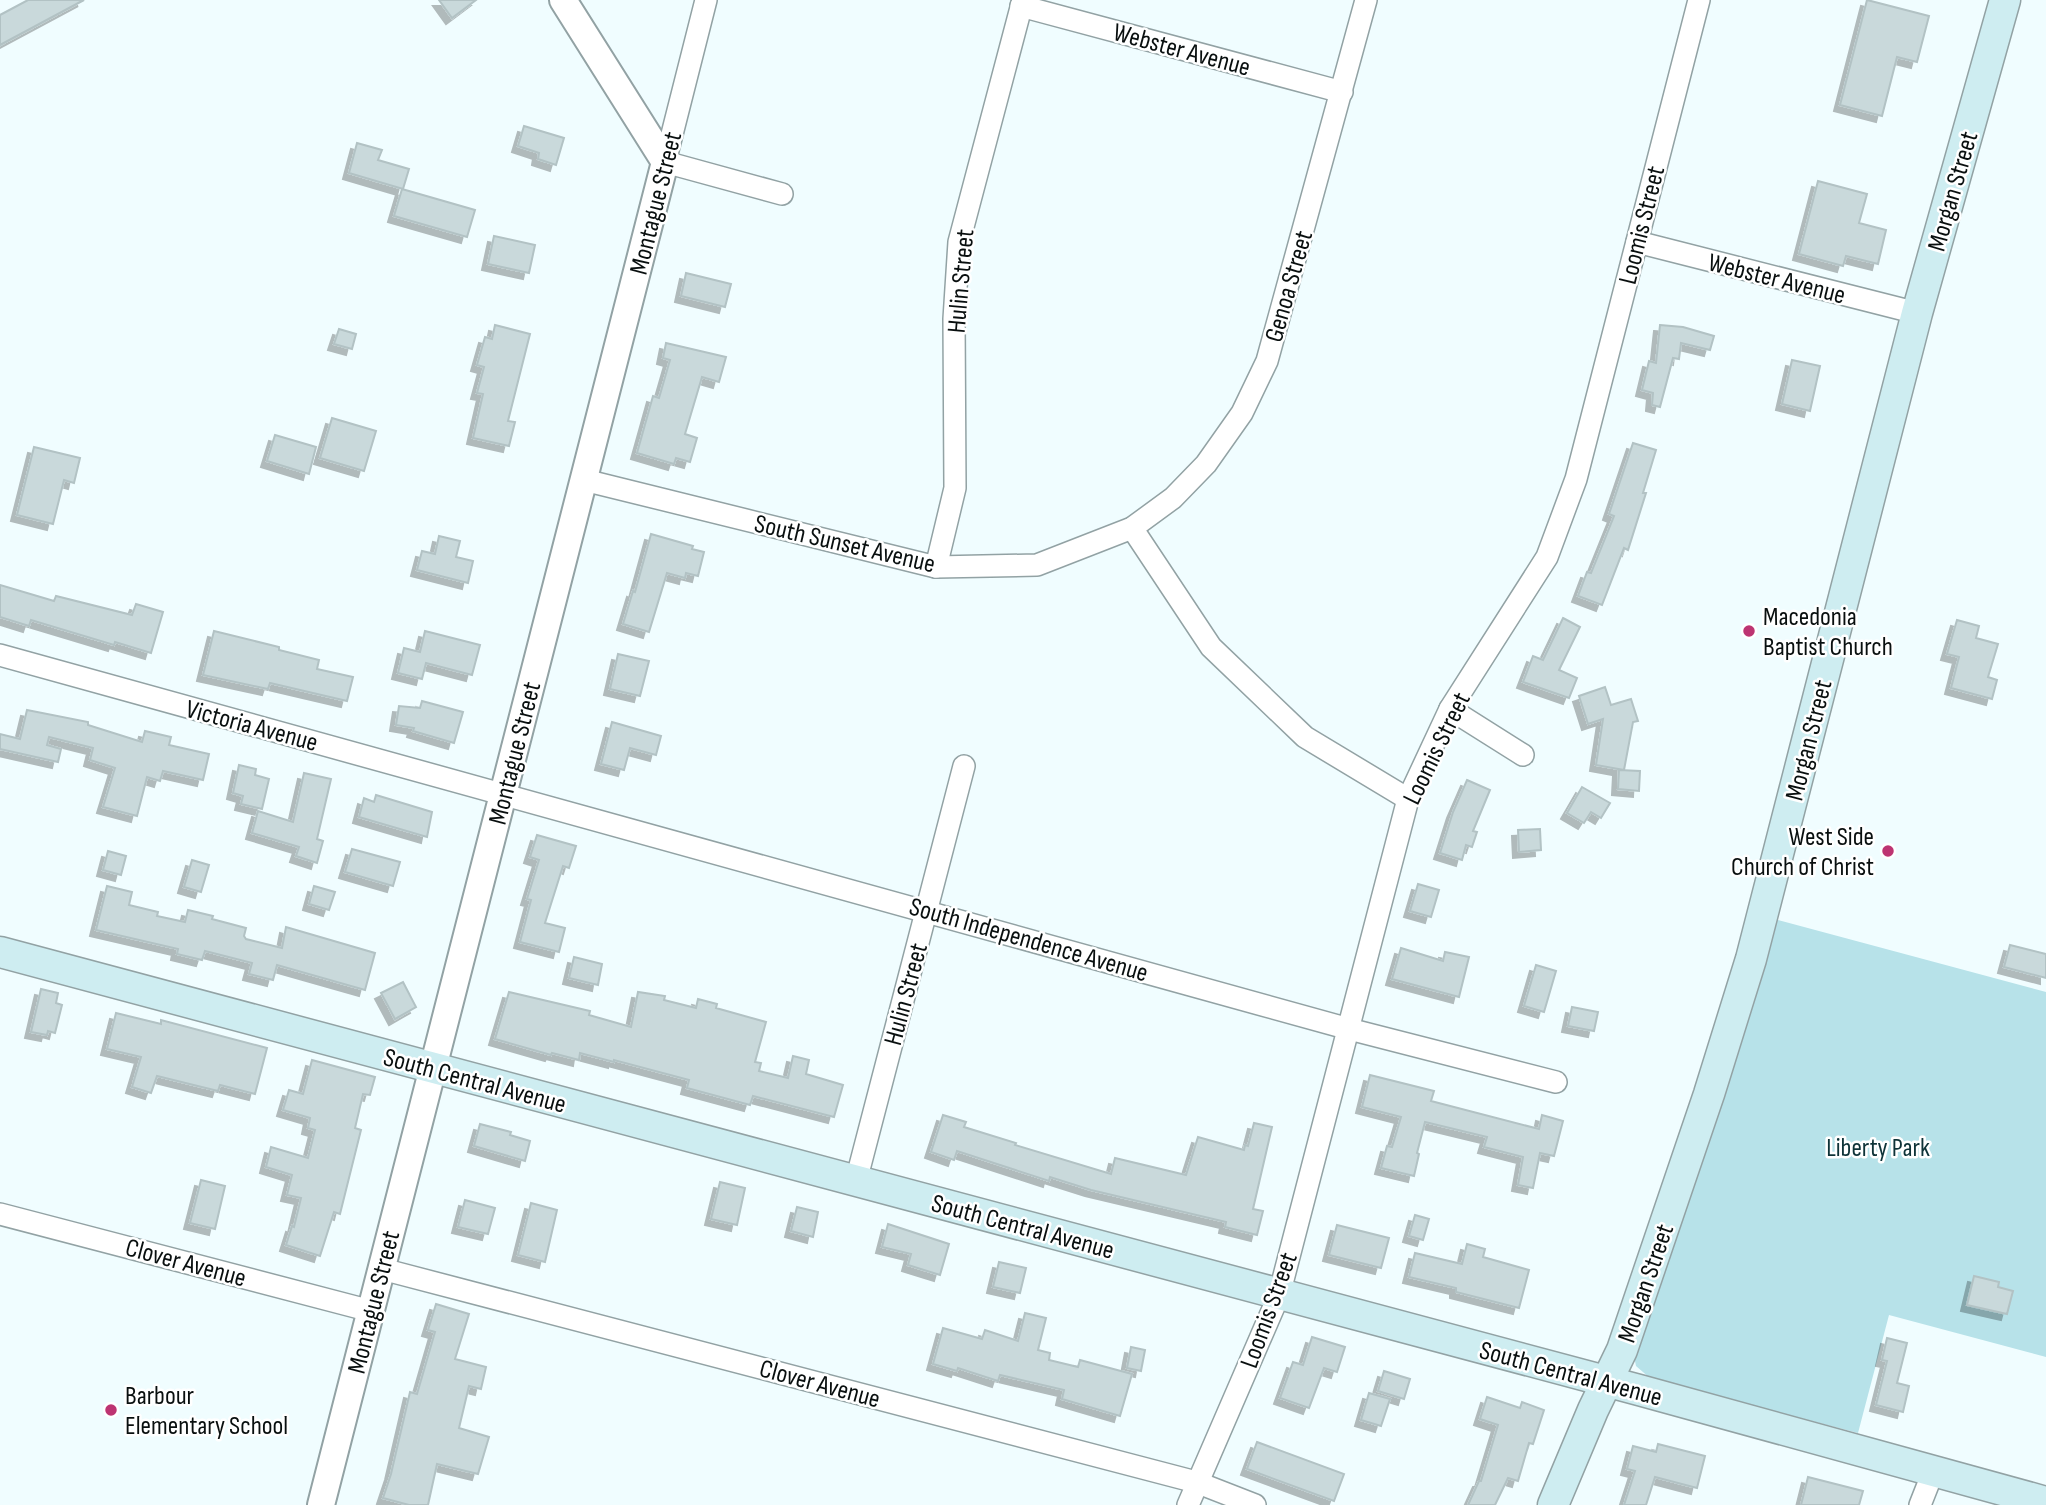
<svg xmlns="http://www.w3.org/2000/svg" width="2046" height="1505" font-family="'Sofia Sans Condensed',sans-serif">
	<defs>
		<filter id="shadow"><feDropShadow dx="-6" dy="6" stdDeviation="0" flood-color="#0004"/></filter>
	</defs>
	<rect width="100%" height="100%" fill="#f0fdff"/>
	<polygon fill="#b7e2e9" points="1774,919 2046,992 2046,1357 1889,1315 1858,1433 1651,1379 1636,1366 1632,1346"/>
	<g fill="#c9d9db" stroke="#b2c2c4" stroke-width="2" filter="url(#shadow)">
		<polygon points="28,0 84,0 0,45 0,15"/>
		<polygon points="439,0 476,0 452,18"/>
		<polygon points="1867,0 1929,16 1917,62 1897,57 1882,116 1840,105"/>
		<polygon points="524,126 564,138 556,165 538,159 539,153 518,146"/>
		<polygon points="357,143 382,150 378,160 409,169 403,189 349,173"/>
		<polygon points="1818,181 1867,194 1859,223 1886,230 1878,264 1846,256 1843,266 1799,254"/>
		<polygon points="402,189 475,210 467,237 394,216"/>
		<polygon points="494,236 535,245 529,273 488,264"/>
		<polygon points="686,273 731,284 725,307 681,296"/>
		<polygon points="495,325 530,334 508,421 515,422 509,446 473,438 483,394 477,393 484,367 477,365 485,337 492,339"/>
		<polygon points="1660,325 1683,327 1714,336 1710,350 1681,343 1679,359 1673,358 1660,407 1652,405 1653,393 1642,390 1649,361 1656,363"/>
		<polygon points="339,329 356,334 352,349 334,344"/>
		<polygon points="666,343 726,357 719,382 702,377 685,434 697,438 690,462 676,458 674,464 637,453 653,396 659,398 670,360 663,358"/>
		<polygon points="1792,360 1820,366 1810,411 1782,404"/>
		<polygon points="332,418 376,431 364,471 320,458"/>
		<polygon points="275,435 316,447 309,474 267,461"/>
		<polygon points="1633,443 1656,450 1643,493 1646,493 1628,550 1624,548 1602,605 1578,596 1587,572 1591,573 1614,516 1609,514"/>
		<polygon points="34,447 80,458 74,483 64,480 53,524 17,515"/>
		<polygon points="651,534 693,546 692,549 704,552 698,576 686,573 685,578 667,573 649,632 623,624 633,591 635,592"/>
		<polygon points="439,536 460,541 456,557 473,561 468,583 417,570 422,551 435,554"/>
		<polygon points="0,585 54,601 56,596 132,615 136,604 163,612 151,653 115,642 114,645 31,620 29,626 0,617"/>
		<polygon points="1563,618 1580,627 1559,670 1577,678 1569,698 1523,682 1533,656 1543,660"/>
		<polygon points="1957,620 1979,626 1976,638 1998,644 1988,677 1997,680 1992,699 1951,688 1959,657 1947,654"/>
		<polygon points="214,631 279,647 279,650 319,660 317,669 353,677 347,701 270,683 268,689 203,675"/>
		<polygon points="425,631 480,645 472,675 426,663 422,679 398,673 404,648 420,652"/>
		<polygon points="618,654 649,661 640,696 610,689"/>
		<polygon points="1605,687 1611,705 1631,699 1638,721 1633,722 1624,770 1596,765 1603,719 1588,724 1579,696"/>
		<polygon points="422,701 463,712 454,743 413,731 414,728 396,725 399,706 420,708"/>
		<polygon points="27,710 88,722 88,725 142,742 145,731 171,737 169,745 209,754 203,780 163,771 160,781 147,777 137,816 103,807 115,768 90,760 93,748 49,737 47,745 61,749 58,762 0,749 0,734 20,739"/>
		<polygon points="612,722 661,736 656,755 630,748 624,770 601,764"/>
		<polygon points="239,765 256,769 255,775 269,779 262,809 241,804 243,796 233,793"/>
		<polygon points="1619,770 1640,771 1639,791 1618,789"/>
		<polygon points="304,773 331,779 317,839 323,841 317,863 296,856 299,847 252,833 258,811 293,822"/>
		<polygon points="1467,780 1490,790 1473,831 1477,832 1472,847 1466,845 1462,860 1440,853 1453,812"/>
		<polygon points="1582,787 1610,803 1601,818 1591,812 1584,823 1567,813"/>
		<polygon points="376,795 432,812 427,837 359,817 364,798 374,802"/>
		<polygon points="1540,829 1541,850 1519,852 1518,830"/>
		<polygon points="537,835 576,846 569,868 563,866 545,923 565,928 559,952 520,942 531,900 527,899 539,860 530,857"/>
		<polygon points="352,849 400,862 393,886 345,872"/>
		<polygon points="108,851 126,856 121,875 103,870"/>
		<polygon points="192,860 209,865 201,892 184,887"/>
		<polygon points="1418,884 1439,890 1431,917 1410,911"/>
		<polygon points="107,886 132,892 129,905 158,912 157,916 185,922 188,910 213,916 212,919 246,928 244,936 246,939 282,948 286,927 375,953 365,990 277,965 273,980 249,974 252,963 205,951 202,960 177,954 178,949 96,930"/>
		<polygon points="314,886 335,892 329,910 309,904"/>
		<polygon points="2010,945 2046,954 2046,978 2004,967"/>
		<polygon points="1401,948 1443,961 1445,952 1469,957 1459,997 1392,979"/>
		<polygon points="574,957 602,964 598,985 569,978"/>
		<polygon points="1536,965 1556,971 1544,1012 1524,1006"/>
		<polygon points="403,982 416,1007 395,1019 381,993"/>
		<polygon points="41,989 58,993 56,1003 62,1005 55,1033 48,1031 47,1035 31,1032"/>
		<polygon points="509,992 590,1011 589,1015 631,1027 638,992 665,996 664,1000 696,1008 698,999 717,1004 716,1008 766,1022 755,1062 761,1063 759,1071 788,1078 793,1056 809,1060 806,1074 843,1085 834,1117 753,1096 750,1105 687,1088 689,1080 614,1060 614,1062 580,1053 579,1060 552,1053 551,1055 495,1039"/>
		<polygon points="1572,1007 1598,1012 1594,1031 1568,1026"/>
		<polygon points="116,1013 161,1024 161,1020 267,1048 255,1094 220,1085 218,1091 157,1076 151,1093 132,1087 141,1057 107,1049"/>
		<polygon points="312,1060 375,1077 370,1095 363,1094 355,1128 361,1130 340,1214 334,1212 320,1256 286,1245 292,1226 294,1227 301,1198 287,1195 292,1175 266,1167 271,1147 308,1158 315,1130 308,1128 310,1118 283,1110 289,1090 303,1094"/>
		<polygon points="1370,1075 1434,1091 1431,1101 1539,1129 1542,1115 1563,1121 1554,1156 1540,1153 1533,1188 1518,1185 1523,1157 1484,1147 1487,1137 1425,1122 1417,1153 1419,1154 1414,1176 1381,1168 1387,1146 1392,1147 1401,1117 1362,1107"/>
		<polygon points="943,1115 966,1122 964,1127 1016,1143 1015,1145 1111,1174 1115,1158 1186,1175 1198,1137 1244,1150 1245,1145 1248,1146 1254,1123 1272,1127 1253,1209 1263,1211 1257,1235 1225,1227 1226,1222 1091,1190 1050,1177 1049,1181 957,1151 954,1160 931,1152"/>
		<polygon points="480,1124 511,1132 510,1135 530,1141 525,1161 474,1146"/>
		<polygon points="201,1180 225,1186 215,1229 190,1223"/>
		<polygon points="720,1182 745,1188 737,1225 711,1219"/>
		<polygon points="465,1200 495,1208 488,1234 458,1227"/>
		<polygon points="531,1203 557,1210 545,1262 518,1255"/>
		<polygon points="797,1207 818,1212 813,1237 791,1231"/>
		<polygon points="1415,1215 1429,1219 1423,1240 1409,1236"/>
		<polygon points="888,1224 949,1244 940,1275 908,1265 911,1254 882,1247"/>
		<polygon points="1337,1225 1389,1238 1381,1268 1329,1255"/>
		<polygon points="1467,1244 1485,1249 1483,1257 1529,1270 1519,1308 1456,1292 1456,1288 1409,1277 1415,1253 1462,1264"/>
		<polygon points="999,1262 1026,1268 1020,1293 993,1287"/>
		<polygon points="1974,1276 1999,1282 1998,1287 2013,1291 2007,1314 1967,1305"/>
		<polygon points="436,1304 469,1314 455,1359 486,1367 481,1389 469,1386 459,1428 489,1437 478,1474 437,1464 428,1505 409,1505 383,1498 391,1474 410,1392 417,1394 435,1332 428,1330"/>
		<polygon points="1025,1313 1046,1318 1038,1350 1050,1353 1049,1360 1078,1367 1080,1360 1132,1374 1120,1416 1062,1399 1064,1390 1000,1375 998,1381 958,1368 957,1371 933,1364 943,1328 982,1339 985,1330 1018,1341"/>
		<polygon points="1312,1337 1345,1347 1337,1372 1324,1368 1309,1408 1280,1398 1293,1362 1303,1365"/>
		<polygon points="1887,1338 1907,1343 1897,1383 1909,1386 1903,1412 1876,1405 1887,1361 1882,1360"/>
		<polygon points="1131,1347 1145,1350 1141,1371 1127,1368"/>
		<polygon points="1384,1371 1410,1379 1404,1399 1378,1391"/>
		<polygon points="1369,1393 1390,1399 1381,1426 1361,1420"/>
		<polygon points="1487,1397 1520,1408 1522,1402 1544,1410 1533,1444 1529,1443 1518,1481 1508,1478 1495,1505 1468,1505 1479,1481 1481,1481 1498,1425 1480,1419"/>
		<polygon points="1257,1442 1344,1474 1334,1501 1247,1469"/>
		<polygon points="1658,1444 1705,1456 1697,1488 1655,1477 1646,1505 1624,1505 1635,1471 1627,1469 1633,1446 1656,1452"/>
		<polygon points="1808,1477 1863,1491 1859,1505 1801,1505"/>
	</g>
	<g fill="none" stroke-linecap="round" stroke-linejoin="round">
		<defs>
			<g id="minor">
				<polyline points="706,0 665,162 782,194"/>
				<polyline points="1021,6 1342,92"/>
				<polyline points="1637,242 1917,313"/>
				<polyline points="584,480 936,567 1037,565 1132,528 1173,498 1206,464 1242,413 1267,361 1366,0"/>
				<polyline points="1132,528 1211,647 1305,737 1408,799"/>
				<polyline points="936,567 955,488 954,319 959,242 1023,0"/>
				<polyline points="0,655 1349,1029 1556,1082"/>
				<polyline points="1450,709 1523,755"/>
				<polyline points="856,1181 964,766"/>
				<polyline points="0,1214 371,1311"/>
				<polyline points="382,1269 1196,1482 1255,1505"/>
				<polyline points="1188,1505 1279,1295 1408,799 1450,709 1547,557 1576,479 1699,0"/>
				<polyline points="1920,1505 1933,1472"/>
			</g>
			<polyline id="tertiary" points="321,1505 665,162 563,0"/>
			<g id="secondary">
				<polyline points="0,952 1639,1390 2046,1502"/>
				<polyline points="1553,1505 1593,1410 1622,1350 1709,1094 1751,959 1917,313 2005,0"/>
			</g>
		</defs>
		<use href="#minor" stroke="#92a2a4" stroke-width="24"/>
		<use href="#tertiary" stroke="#92a2a4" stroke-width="30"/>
		<use href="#secondary" stroke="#92a2a4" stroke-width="33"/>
		<use href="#minor" stroke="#fff" stroke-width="21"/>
		<use href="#tertiary" stroke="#fff" stroke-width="26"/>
		<use href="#secondary" stroke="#ceedf1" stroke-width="30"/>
	</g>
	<g fill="#bd3472" stroke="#fff" stroke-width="2.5">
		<circle cx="1749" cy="631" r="7"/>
		<circle cx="1888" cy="851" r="7"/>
		<circle cx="111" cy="1410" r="7"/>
	</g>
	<g text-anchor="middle" stroke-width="5" stroke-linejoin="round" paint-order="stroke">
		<g font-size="26" fill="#090f0f" stroke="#fff">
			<text transform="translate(1182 49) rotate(15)" y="9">Webster Avenue</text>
			<text transform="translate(1952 191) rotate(-74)" y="9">Morgan Street</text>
			<text transform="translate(655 203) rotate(-76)" y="9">Montague Street</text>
			<text transform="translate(1641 225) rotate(-76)" y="9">Loomis Street</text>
			<text transform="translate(1777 278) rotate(14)" y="9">Webster Avenue</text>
			<text transform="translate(960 281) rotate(-85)" y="9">Hulin Street</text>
			<text transform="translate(1288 286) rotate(-74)" y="9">Genoa Street</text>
			<text transform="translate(845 543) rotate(13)" y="9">South Sunset Avenue</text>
			<text transform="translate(252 725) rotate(15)" y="9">Victoria Avenue</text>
			<text transform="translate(1808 740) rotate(-76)" y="9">Morgan Street</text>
			<text transform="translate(1436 748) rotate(-64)" y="9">Loomis Street</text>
			<text transform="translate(514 753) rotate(-76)" y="9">Montague Street</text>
			<text transform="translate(1029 939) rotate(16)" y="9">South Independence Avenue</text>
			<text transform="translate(905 994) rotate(-75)" y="9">Hulin Street</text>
			<text transform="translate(475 1080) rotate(15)" y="9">South Central Avenue</text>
			<text transform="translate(1023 1226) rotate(15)" y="9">South Central Avenue</text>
			<text transform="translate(186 1262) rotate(15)" y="9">Clover Avenue</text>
			<text transform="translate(1645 1283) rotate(-71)" y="9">Morgan Street</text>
			<text transform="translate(373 1302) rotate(-76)" y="9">Montague Street</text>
			<text transform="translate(1268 1310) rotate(-70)" y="9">Loomis Street</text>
			<text transform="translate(1571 1373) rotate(15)" y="9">South Central Avenue</text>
			<text transform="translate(820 1383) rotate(15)" y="9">Clover Avenue</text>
		</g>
		<g font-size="26" fill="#090f0f" stroke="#fff" text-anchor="start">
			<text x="1763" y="625">Macedonia<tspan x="1763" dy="30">Baptist Church</tspan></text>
			<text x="1874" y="845" text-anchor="end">West Side<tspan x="1874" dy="30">Church of Christ</tspan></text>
			<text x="125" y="1404">Barbour<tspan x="125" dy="30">Elementary School</tspan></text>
		</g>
		<g font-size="26" fill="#0e3338" stroke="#fff">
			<text x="1878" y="1156">Liberty Park</text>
		</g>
	</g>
</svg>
